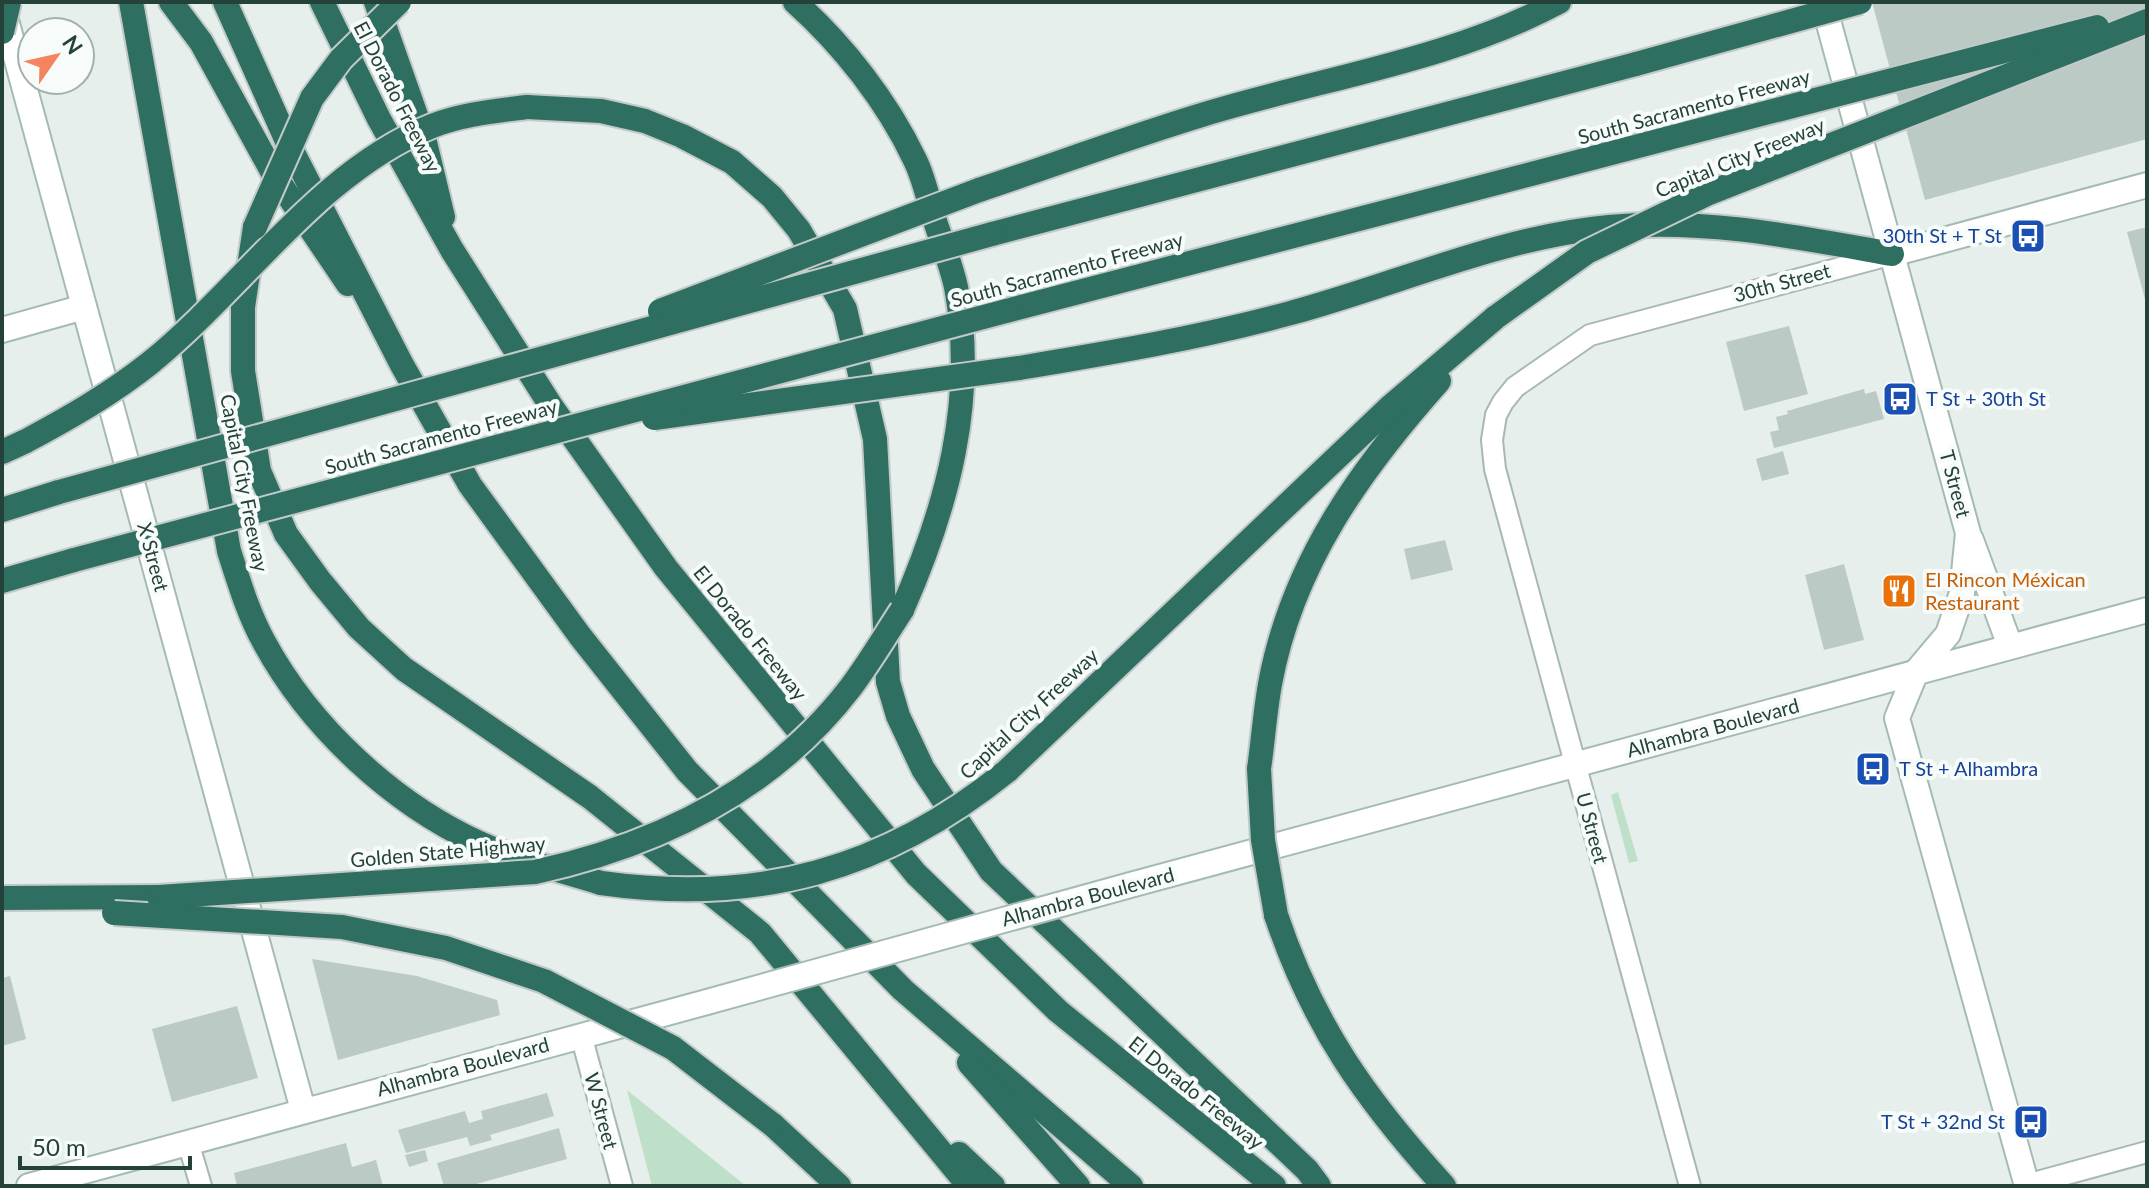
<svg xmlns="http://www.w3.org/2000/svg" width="2149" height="1188" font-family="Lato,sans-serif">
	<rect width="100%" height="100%" fill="#e6efeb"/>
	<g fill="#bfe0c8">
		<polygon points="1618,792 1638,861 1629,863 1611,795"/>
		<polygon points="627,1090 746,1186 652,1186"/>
	</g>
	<g fill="#bbcac4">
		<polygon points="1872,2 2147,2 2147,139 1925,200"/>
		<polygon points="2147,227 2147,303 2146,303 2127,232"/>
		<polygon points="1789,326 1808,394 1744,411 1726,342"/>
		<polygon points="1864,389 1865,394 1876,391 1884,419 1774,448 1770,432 1779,430 1776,417 1788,414 1787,411"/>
		<polygon points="1783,451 1789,474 1762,481 1756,459"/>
		<polygon points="1445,540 1453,570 1411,580 1404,549"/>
		<polygon points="1844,564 1864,640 1824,650 1805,575"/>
		<polygon points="312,959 417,976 497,1000 500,1015 338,1060"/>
		<polygon points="10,976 26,1039 2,1046 2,978"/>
		<polygon points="237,1006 258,1078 172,1102 152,1029"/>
		<polygon points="547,1093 554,1116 490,1135 492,1140 470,1146 467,1137 406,1153 398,1130 465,1111 469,1123 483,1119 481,1111"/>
		<polygon points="559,1128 567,1159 469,1186 444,1186 437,1163"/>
		<polygon points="346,1143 352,1167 376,1160 383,1186 237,1186 234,1173"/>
		<polygon points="425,1150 428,1161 409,1167 405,1155"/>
	</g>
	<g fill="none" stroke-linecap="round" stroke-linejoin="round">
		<defs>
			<g id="street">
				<polyline points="581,1035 622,1186"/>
				<polyline points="188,1142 201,1186"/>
				<polyline points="2026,1185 2147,1152"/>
				<polyline points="1690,1186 1495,469 1492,440 1496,415 1503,402 1515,387 1590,335 1889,255"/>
			</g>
			<g id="secondary">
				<polyline points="1823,2 1968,533 1962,593 1948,634 1916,672 1897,718 2027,1186"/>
				<polyline points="3,9 303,1110"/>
				<polyline points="1892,254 2147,185"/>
				<polyline points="2,330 84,307"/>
				<polyline points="1971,540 2010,646"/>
				<polyline points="1134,884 2147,610"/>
				<polyline points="29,1186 707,1002"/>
			</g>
			<g id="highway">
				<path d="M131,2l98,549c10,31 19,62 35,91 46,85 128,161 215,201 39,18 82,27 122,40"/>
				<polyline points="171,2 201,42 273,173 348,284"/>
				<polyline points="225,2 287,141 402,365 470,485 580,636 687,771 903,990 1131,1186"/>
				<polyline points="322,2 379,119 452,250 551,406 666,568 916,874 1058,1011 1274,1186"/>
				<polyline points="376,2 424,138 443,217"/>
				<path d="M795,2c48,43 92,99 120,158 9,18 13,39 19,58 7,22 17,46 22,69 21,112 -9,221 -54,323"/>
				<polyline points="527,107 601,111 645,121 682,136 732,162 772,197 799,230 845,309 875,439 888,682 898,716 923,769 991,871 1307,1170 1319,1186"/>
				<path d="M979,190c75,-25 150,-53 226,-76 118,-36 245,-54 354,-112"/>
				<polyline points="255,227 243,307 243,371 259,471 286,534 320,581 359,628 404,669 590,797 760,933 969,1186"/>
				<polyline points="992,234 1636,64"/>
				<polyline points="1006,311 1669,138"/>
				<path d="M1019,368c90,-15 180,-30 268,-54 106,-28 212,-77 322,-87 96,-9 188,10 283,27"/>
				<polyline points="2,452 26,441"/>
				<polyline points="2,510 59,492"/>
				<polyline points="2,581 74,560"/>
				<path d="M1259,769c4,-28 6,-57 11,-85 22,-120 90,-214 169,-303"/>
				<polyline points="1007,771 1390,407 1496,317"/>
				<polyline points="2,898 159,897"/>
				<path d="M1276,915c37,111 90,185 168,271"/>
				<polyline points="969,1063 1078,1186"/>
				<polyline points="773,1125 839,1186"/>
				<polyline points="959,1154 993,1186"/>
			</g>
		</defs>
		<use href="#street" stroke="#a8b8b2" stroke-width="24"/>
		<use href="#secondary" stroke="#a4bbb3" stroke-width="28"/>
		<use href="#highway" stroke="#c2cac8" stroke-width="28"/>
		<use href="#street" stroke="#fff" stroke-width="20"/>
		<use href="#secondary" stroke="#fff" stroke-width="24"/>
		<use href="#highway" stroke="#2f6f62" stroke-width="24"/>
		<defs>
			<polyline id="secondary-bridge" points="707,1002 1134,884"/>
			<g id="highway-bridge">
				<polyline points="2,32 9,2"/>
				<polyline points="1636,64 1860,2"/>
				<polyline points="1669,138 2097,27"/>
				<polyline points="255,227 312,98 341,59 399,2"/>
				<polyline points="660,311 979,190"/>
				<polyline points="1496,317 1587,252 1709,193 2147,21"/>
				<polyline points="654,418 1019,368"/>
				<path d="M26,441c43,-23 85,-47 124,-78 93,-75 169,-192 282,-237 30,-12 64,-15 95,-19"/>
				<polyline points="59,492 992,234"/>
				<polyline points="74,560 1006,311"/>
				<polyline points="1259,769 1263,840 1276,915"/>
				<path d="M601,883c156,22 284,-13 406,-112"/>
				<path d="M159,897l376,-25c123,-27 238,-83 316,-185 18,-24 34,-51 51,-77"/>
				<polyline points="114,913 342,927 446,948 544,981 673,1048 773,1125"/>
			</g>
		</defs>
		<use href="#secondary-bridge" stroke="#a4bbb3" stroke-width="28" stroke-linecap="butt"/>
		<use href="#highway-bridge" stroke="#c2cac8" stroke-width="28" stroke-linecap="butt"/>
		<use href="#secondary-bridge" stroke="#fff" stroke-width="24"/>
		<use href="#highway-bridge" stroke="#2f6f62" stroke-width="24"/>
	</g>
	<defs>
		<symbol id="bus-square" viewBox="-11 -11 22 22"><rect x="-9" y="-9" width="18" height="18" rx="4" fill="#1a4fb4" stroke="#f7fbf9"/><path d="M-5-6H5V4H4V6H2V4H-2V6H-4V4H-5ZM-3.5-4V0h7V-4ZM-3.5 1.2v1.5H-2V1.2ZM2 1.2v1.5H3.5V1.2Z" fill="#fff"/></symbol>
		<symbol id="restaurant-square" viewBox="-11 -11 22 22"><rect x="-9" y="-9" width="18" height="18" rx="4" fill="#e8710a" stroke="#f7fbf9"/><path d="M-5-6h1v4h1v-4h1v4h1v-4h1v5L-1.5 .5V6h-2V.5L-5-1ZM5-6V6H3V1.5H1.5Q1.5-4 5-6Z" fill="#fff"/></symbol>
	</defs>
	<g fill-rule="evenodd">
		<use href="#bus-square" x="2008" y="216" width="40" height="40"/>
		<use href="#bus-square" x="1880" y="379" width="40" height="40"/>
		<use href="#restaurant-square" x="1879" y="571" width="40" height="40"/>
		<use href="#bus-square" x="1853" y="749" width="40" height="40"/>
		<use href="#bus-square" x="2011" y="1102" width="40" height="40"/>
	</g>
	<g text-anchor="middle" stroke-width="8" stroke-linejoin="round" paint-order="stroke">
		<g font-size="20" fill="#24423a" stroke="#f7fbf9">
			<text transform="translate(397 97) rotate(63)" y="7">El Dorado Freeway</text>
			<text transform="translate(1694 107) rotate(-15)" y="7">South Sacramento Freeway</text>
			<text transform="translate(1740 158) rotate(-22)" y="7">Capital City Freeway</text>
			<text transform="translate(1067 270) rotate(-15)" y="7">South Sacramento Freeway</text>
			<text transform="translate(1782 283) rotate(-15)" y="7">30th Street</text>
			<text transform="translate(441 437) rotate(-15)" y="7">South Sacramento Freeway</text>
			<text transform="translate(244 483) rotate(79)" y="7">Capital City Freeway</text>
			<text transform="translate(1955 484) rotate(75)" y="7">T Street</text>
			<text transform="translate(153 557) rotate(75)" y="7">X Street</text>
			<text transform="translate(750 633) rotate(51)" y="7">El Dorado Freeway</text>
			<text transform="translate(1029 714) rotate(-43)" y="7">Capital City Freeway</text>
			<text transform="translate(1713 728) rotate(-15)" y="7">Alhambra Boulevard</text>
			<text transform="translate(1592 828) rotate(75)" y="7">U Street</text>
			<text transform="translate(448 852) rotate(-5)" y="7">Golden State Highway</text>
			<text transform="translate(1088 897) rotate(-15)" y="7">Alhambra Boulevard</text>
			<text transform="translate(463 1067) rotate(-15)" y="7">Alhambra Boulevard</text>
			<text transform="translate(1196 1093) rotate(39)" y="7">El Dorado Freeway</text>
			<text transform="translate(601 1111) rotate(75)" y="7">W Street</text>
		</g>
		<g font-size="20" fill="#164399" stroke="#f7fbf9" text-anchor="end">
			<text x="2002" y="243">30th St + T St</text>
			<text x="1926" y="406" text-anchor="start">T St + 30th St</text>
			<text x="1899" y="776" text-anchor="start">T St + Alhambra</text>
			<text x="2005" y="1129">T St + 32nd St</text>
		</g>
		<g font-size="20" fill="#c56008" stroke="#f7fbf9" text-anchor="start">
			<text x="1925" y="587">El Rincon Méxican<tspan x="1925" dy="23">Restaurant</tspan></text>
		</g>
	</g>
	<rect width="2149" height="1188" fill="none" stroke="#24423a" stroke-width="8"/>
	<g transform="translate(56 56) rotate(56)"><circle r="38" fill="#f7fbf9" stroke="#a3b1ad" stroke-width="2"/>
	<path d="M0-6L14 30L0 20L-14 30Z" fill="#f4845f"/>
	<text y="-12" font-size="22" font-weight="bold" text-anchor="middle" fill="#24423a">N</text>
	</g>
	<path d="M20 1156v12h170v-12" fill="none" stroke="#24423a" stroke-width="4"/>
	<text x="32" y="1156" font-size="24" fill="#24423a" stroke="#f7fbf9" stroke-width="6" paint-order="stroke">50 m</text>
</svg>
